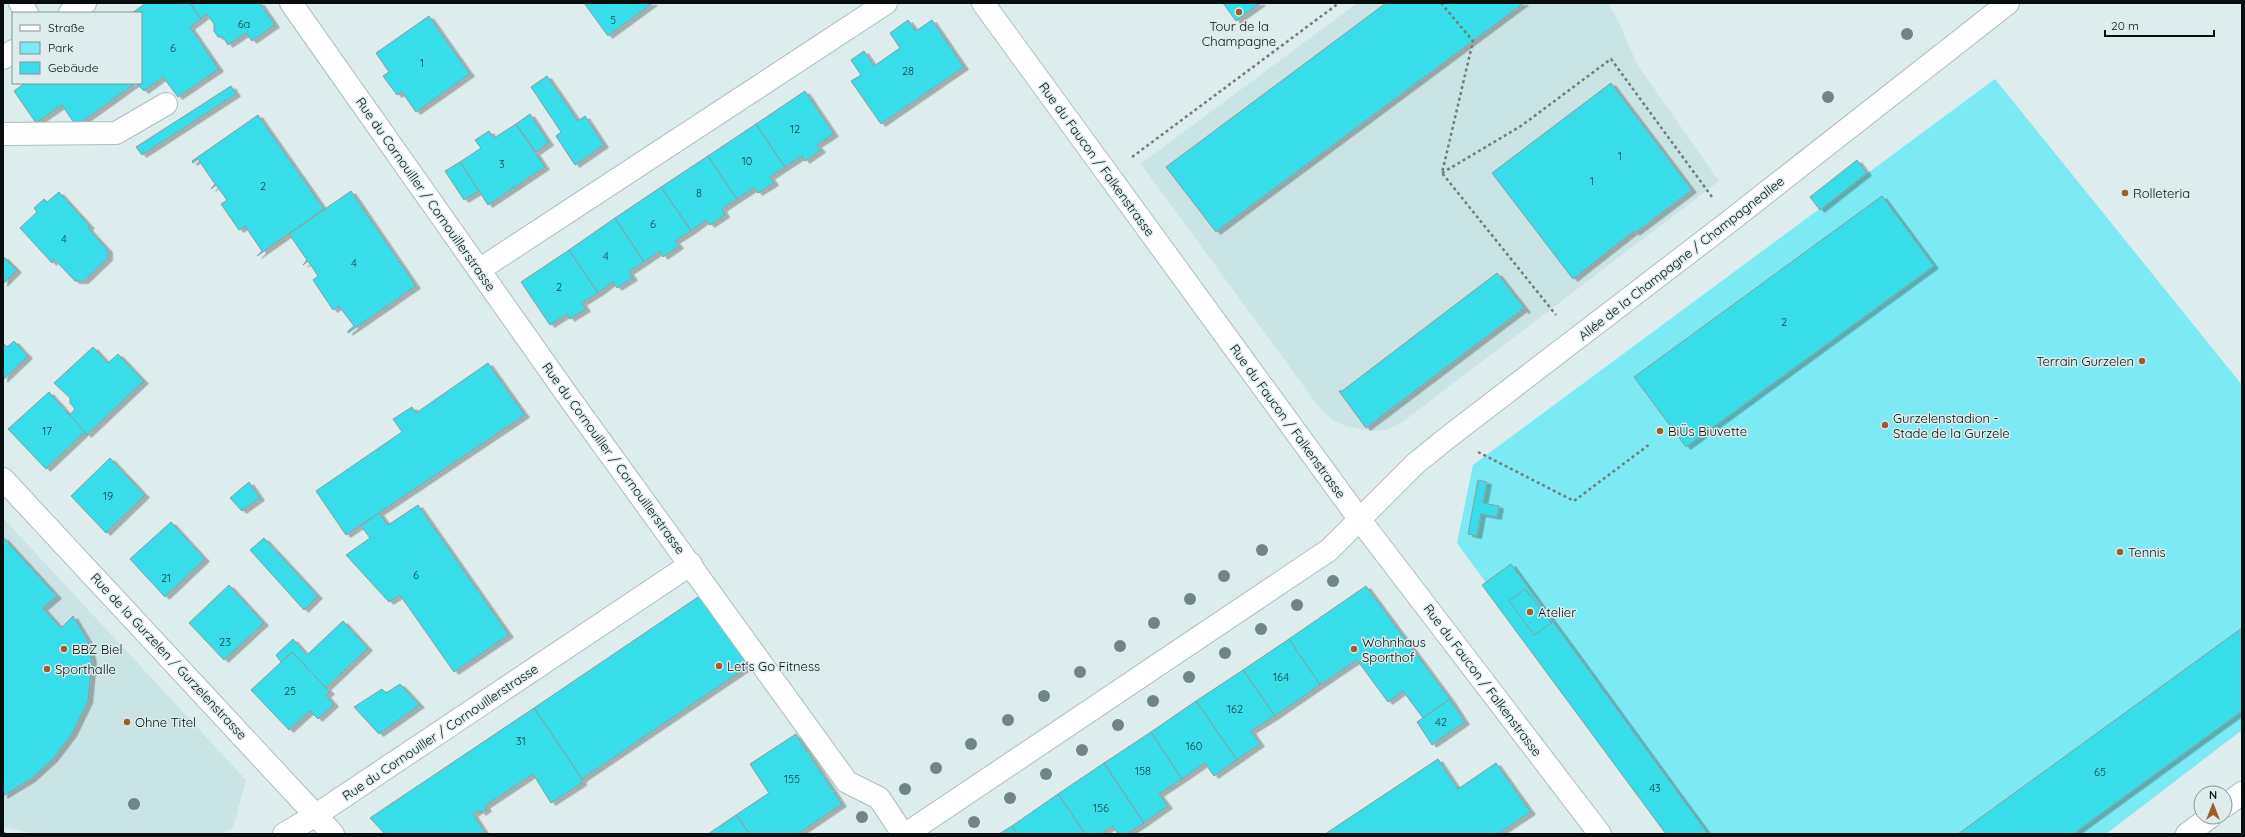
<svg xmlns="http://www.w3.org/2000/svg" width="2245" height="837" font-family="Quicksand,sans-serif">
	<defs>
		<filter id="shadow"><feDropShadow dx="4.5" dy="2.5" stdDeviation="0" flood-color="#0004"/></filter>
	</defs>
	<rect width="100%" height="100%" fill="#ddeced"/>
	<g fill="#cae3e5">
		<polygon points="1357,3 1607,3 1617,18 1637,64 1719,181 1404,421 1387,430 1372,431 1345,426 1331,419 1319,407 1141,164"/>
		<polygon points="3,518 246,780 233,827 222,834 36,834 3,827"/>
	</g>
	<polygon fill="#7beaf4" points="1995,79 2242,385 2242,730 2106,834 1670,834 1457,543 1473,465"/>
	<g fill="#38ddea" stroke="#8d9b9d" filter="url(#shadow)">
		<polygon points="146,3 190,3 201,19 190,27 219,69 178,97 163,77 144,91 136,83 76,126 62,105 36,123 14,91 25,83 141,83 141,13 132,13"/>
		<polygon points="190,3 260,3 275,25 252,41 246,33 228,45 223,37 218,37 214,31 214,24 207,14 201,19"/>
		<polygon points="584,3 653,3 608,36"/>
		<polygon points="1223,3 1261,3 1236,21"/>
		<polygon points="1386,3 1524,3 1216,232 1166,167"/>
		<polygon points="429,16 470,74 416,112 402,92 397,95 383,76 389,72 376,53"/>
		<polygon points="908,20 916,31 932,20 964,67 881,124 851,81 861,75 851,60 864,51 874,66 900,48 890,33"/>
		<polygon points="547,76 578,121 585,116 604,145 575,165 556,136 561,132 531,87"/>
		<polygon points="1611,83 1692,190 1635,233 1634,231 1573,279 1492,173"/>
		<polygon points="231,86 236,94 142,155 136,147"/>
		<polygon points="805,91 834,134 817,145 821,150 805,161 802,156 785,167 756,124"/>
		<polygon points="530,114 549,143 536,152 516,124"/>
		<polygon points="258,115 324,209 257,256 262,251 245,226 239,230 221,204 227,200 216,185 211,189 215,184 198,159 193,163 192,161"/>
		<polygon points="516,124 545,167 488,205 460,162 481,148 475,140 489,131 494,138"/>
		<polygon points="756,124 785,167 770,177 774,183 758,193 754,188 737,199 708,156"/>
		<polygon points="708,156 737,199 722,209 725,215 710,225 706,220 691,231 661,187"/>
		<polygon points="1857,160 1867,173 1820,210 1810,197"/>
		<polygon points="460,162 479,191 464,200 445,171"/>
		<polygon points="661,187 691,231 675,241 679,246 663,257 660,251 644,262 615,218"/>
		<polygon points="351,191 416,286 348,333 348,331 354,326 339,306 333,310 313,280 318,276 308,261 303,265 307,260 289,234"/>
		<polygon points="59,192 90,226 88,228 108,250 108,258 84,281 75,281 54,259 52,263 20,228 37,212 34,208 44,199 47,202"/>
		<polygon points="1882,196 1934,266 1686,447 1634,377"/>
		<polygon points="615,218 644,262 629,272 633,278 617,288 613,282 598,293 569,250"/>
		<polygon points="569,250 598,293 582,303 586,309 570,319 567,314 550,325 521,282"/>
		<polygon points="3,256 17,270 3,284"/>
		<polygon points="1497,273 1526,310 1524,311 1523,309 1366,428 1339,391 1342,391"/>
		<polygon points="14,341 28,356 3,380 3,343 7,347"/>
		<polygon points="93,347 108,363 118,354 144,381 87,435 69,416 75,409 70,403 70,398 54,383"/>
		<polygon points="488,363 525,415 346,535 316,491 402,432 393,419 412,407 416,413"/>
		<polygon points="49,392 85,432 46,469 8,429"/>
		<polygon points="110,458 145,495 106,533 71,496"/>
		<polygon points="1478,480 1487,482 1483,503 1499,506 1497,517 1481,514 1477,536 1468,534"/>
		<polygon points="249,482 260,498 242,511 230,498"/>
		<polygon points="418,505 509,635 454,672 400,595 389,602 346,555 370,538 361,526 379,513 388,525"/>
		<polygon points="171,522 205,559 165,597 130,559"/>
		<polygon points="3,537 57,596 43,608 61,628 73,616 88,641 92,661 88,701 72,734 53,759 31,779 3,796"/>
		<polygon points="264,538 318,596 304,610 250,550"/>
		<polygon points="1511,564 1708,834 1666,834 1482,585"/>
		<polygon points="229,585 264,623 224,660 189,623"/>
		<polygon points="1366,586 1450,699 1423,718 1403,691 1388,702 1357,660 1320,685 1289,639"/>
		<polygon points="1525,589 1552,623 1534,635 1509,601"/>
		<polygon points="701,595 749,666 582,779 534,708"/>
		<polygon points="343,621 368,648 326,688 292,652 281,662 276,655 293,639 307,655"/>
		<polygon points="2242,628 2242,711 2073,834 1958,834"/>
		<polygon points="1289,639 1320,685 1275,716 1243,670"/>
		<polygon points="292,652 330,692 326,695 334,704 318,719 310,711 289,730 251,690"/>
		<polygon points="1243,670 1275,716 1251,731 1260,744 1237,760 1196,701"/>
		<polygon points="400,684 420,705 379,734 354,707 382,689 386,693"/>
		<polygon points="1450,699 1465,722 1432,745 1417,722"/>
		<polygon points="1196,701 1237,760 1214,776 1205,763 1182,779 1151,732"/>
		<polygon points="534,708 582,779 582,783 551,803 533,774 485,806 487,809 481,813 480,810 473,814 486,834 385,834 370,818"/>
		<polygon points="1151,732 1182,779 1159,794 1168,806 1144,823 1104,763"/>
		<polygon points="796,734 842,804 798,834 750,834 736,815 769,793 750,764"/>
		<polygon points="1438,759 1458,789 1496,763 1531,812 1498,834 1325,834"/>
		<polygon points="1104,763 1144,823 1127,834 1118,834 1113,826 1100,834 1085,834 1058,794"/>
		<polygon points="1058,794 1085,834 1017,834 1012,826"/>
		<polygon points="736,815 750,834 708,834"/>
		<polygon points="1012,826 1017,834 999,834"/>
	</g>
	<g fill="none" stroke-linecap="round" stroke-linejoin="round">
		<defs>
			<g id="minor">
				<polyline points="20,3 27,13"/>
				<polyline points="291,3 570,399 847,782 879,798 903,834"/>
				<polyline points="983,3 1360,520 1600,834"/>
				<polyline points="70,13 85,3"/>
				<polyline points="3,58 13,51"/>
				<polyline points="3,134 116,133 166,104"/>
				<polyline points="479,270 886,3"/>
				<polyline points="3,479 333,834"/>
				<polyline points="2225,806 2242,793"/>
				<polyline points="284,834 316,815 691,564"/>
				<polyline points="906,834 1329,550 1415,464 1447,438 1730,221 2008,3"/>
				<polyline points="2187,834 2210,817"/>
			</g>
		</defs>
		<use href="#minor" stroke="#aebdbe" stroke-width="24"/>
		<g stroke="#737d7d" stroke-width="2.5" stroke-dasharray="3 3" stroke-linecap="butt">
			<polyline points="1441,3 1473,41 1442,173 1556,315"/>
			<polyline points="1132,157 1339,3"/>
			<polyline points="1442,173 1521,126 1611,59 1712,197"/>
			<polyline points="1478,452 1574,501 1650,444"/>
			<polyline points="3,833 6,834"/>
		</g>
		<use href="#minor" stroke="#fff" stroke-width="22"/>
	</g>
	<g fill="#708587">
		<circle cx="1907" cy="34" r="6"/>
		<circle cx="1828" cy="97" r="6"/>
		<circle cx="1262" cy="550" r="6"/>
		<circle cx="1224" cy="576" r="6"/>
		<circle cx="1333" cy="581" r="6"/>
		<circle cx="1190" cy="599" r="6"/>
		<circle cx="1297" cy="605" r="6"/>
		<circle cx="1154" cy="623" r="6"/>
		<circle cx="1261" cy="629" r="6"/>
		<circle cx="1120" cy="646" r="6"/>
		<circle cx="1225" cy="653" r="6"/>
		<circle cx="1080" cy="672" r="6"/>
		<circle cx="1189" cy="677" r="6"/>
		<circle cx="1044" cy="696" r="6"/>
		<circle cx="1153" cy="701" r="6"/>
		<circle cx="1008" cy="720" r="6"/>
		<circle cx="1118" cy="725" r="6"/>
		<circle cx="971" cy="744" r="6"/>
		<circle cx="1082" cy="750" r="6"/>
		<circle cx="936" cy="768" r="6"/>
		<circle cx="1046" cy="774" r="6"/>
		<circle cx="905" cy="789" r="6"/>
		<circle cx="1010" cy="798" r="6"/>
		<circle cx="134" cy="804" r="6"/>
		<circle cx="862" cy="817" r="6"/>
		<circle cx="974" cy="822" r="6"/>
	</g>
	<g fill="#9f5c2c" stroke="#ddeced" stroke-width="1.5">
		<circle cx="1239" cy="12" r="4"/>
		<circle cx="2125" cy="193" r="4"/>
		<circle cx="2142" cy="361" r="4"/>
		<circle cx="1885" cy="425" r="4"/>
		<circle cx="1660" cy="431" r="4"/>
		<circle cx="2120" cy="552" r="4"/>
		<circle cx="1530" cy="612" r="4"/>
		<circle cx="64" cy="649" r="4"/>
		<circle cx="1354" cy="649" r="4"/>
		<circle cx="719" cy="666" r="4"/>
		<circle cx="47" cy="669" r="4"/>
		<circle cx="127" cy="722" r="4"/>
	</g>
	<g text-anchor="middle" stroke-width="3" stroke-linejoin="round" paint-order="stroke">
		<g font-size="11" fill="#144144">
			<text x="613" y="24">5</text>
			<text x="244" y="28">6a</text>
			<text x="173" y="52">6</text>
			<text x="422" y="67">1</text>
			<text x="908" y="75">28</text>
			<text x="795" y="133">12</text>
			<text x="1620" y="160">1</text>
			<text x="747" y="165">10</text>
			<text x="502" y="168">3</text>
			<text x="1592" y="185">1</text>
			<text x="263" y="190">2</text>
			<text x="699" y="197">8</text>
			<text x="653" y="228">6</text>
			<text x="64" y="243">4</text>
			<text x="606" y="260">4</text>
			<text x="354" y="267">4</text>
			<text x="559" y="291">2</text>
			<text x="1784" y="326">2</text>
			<text x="47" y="435">17</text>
			<text x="108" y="500">19</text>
			<text x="416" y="579">6</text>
			<text x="166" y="582">21</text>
			<text x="225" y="646">23</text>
			<text x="1281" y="681">164</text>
			<text x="290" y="695">25</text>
			<text x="1235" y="713">162</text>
			<text x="1441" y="726">42</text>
			<text x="521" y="745">31</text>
			<text x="1194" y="750">160</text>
			<text x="1143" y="775">158</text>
			<text x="2100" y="776">65</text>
			<text x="792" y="783">155</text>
			<text x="1655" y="792">43</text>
			<text x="1101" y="812">156</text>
		</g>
		<g font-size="13" fill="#080d0d" stroke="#ddeced" text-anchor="start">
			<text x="1239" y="31" text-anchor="middle">Tour de la<tspan x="1239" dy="15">Champagne</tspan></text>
			<text x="2133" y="198">Rolleteria</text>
			<text x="2134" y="366" text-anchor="end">Terrain Gurzelen</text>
			<text x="1893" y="423">Gurzelenstadion -<tspan x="1893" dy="15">Stade de la Gurzele</tspan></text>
			<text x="1668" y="436">BiÜs Biuvette</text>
			<text x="2128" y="557">Tennis</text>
			<text x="1538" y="617">Atelier</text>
			<text x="1362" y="647">Wohnhaus<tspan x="1362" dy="15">Sporthof</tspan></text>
			<text x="72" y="654">BBZ Biel</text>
			<text x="727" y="671">Let‘s Go Fitness</text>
			<text x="55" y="674">Sporthalle</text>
			<text x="135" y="727">Ohne Titel</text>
		</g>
		<g font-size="13" fill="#080d0d" stroke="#ddeced">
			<text transform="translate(1097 159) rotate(54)" y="5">Rue du Faucon / Falkenstrasse</text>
			<text transform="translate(426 194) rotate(55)" y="5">Rue du Cornouiller / Cornouillerstrasse</text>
			<text transform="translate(1681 258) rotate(-38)" y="5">Allée de la Champagne / Champagneallee</text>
			<text transform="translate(1288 421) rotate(54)" y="5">Rue du Faucon / Falkenstrasse</text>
			<text transform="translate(614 458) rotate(54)" y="5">Rue du Cornouiller / Cornouillerstrasse</text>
			<text transform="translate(169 656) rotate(47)" y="5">Rue de la Gurzelen / Gurzelenstrasse</text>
			<text transform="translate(1483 680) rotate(53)" y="5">Rue du Faucon / Falkenstrasse</text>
			<text transform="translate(440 732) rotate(-34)" y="5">Rue du Cornouiller / Cornouillerstrasse</text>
		</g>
	</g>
	<rect width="2245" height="837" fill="none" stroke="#080d0d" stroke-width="8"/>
	<rect x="12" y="12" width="130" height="72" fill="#ddeced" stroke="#889393"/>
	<rect x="20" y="25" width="20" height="6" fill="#ffffff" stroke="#889393"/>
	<text x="48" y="32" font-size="12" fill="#080d0d">Straße</text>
	<rect x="20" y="42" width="20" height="12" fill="#7beaf4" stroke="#889393"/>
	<text x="48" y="52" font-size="12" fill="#080d0d">Park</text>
	<rect x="20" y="62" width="20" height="12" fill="#38ddea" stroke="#889393"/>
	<text x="48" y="72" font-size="12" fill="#080d0d">Gebäude</text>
	<g transform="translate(2213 805)"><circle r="19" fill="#ddeced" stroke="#889393"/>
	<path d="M0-3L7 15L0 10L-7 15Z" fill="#9f5c2c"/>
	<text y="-6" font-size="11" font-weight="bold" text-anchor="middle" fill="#080d0d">N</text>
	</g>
	<path d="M2105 30v6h109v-6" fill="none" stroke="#080d0d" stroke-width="2"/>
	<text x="2111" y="30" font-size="12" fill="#080d0d" stroke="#ddeced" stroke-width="3" paint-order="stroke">20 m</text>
</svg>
